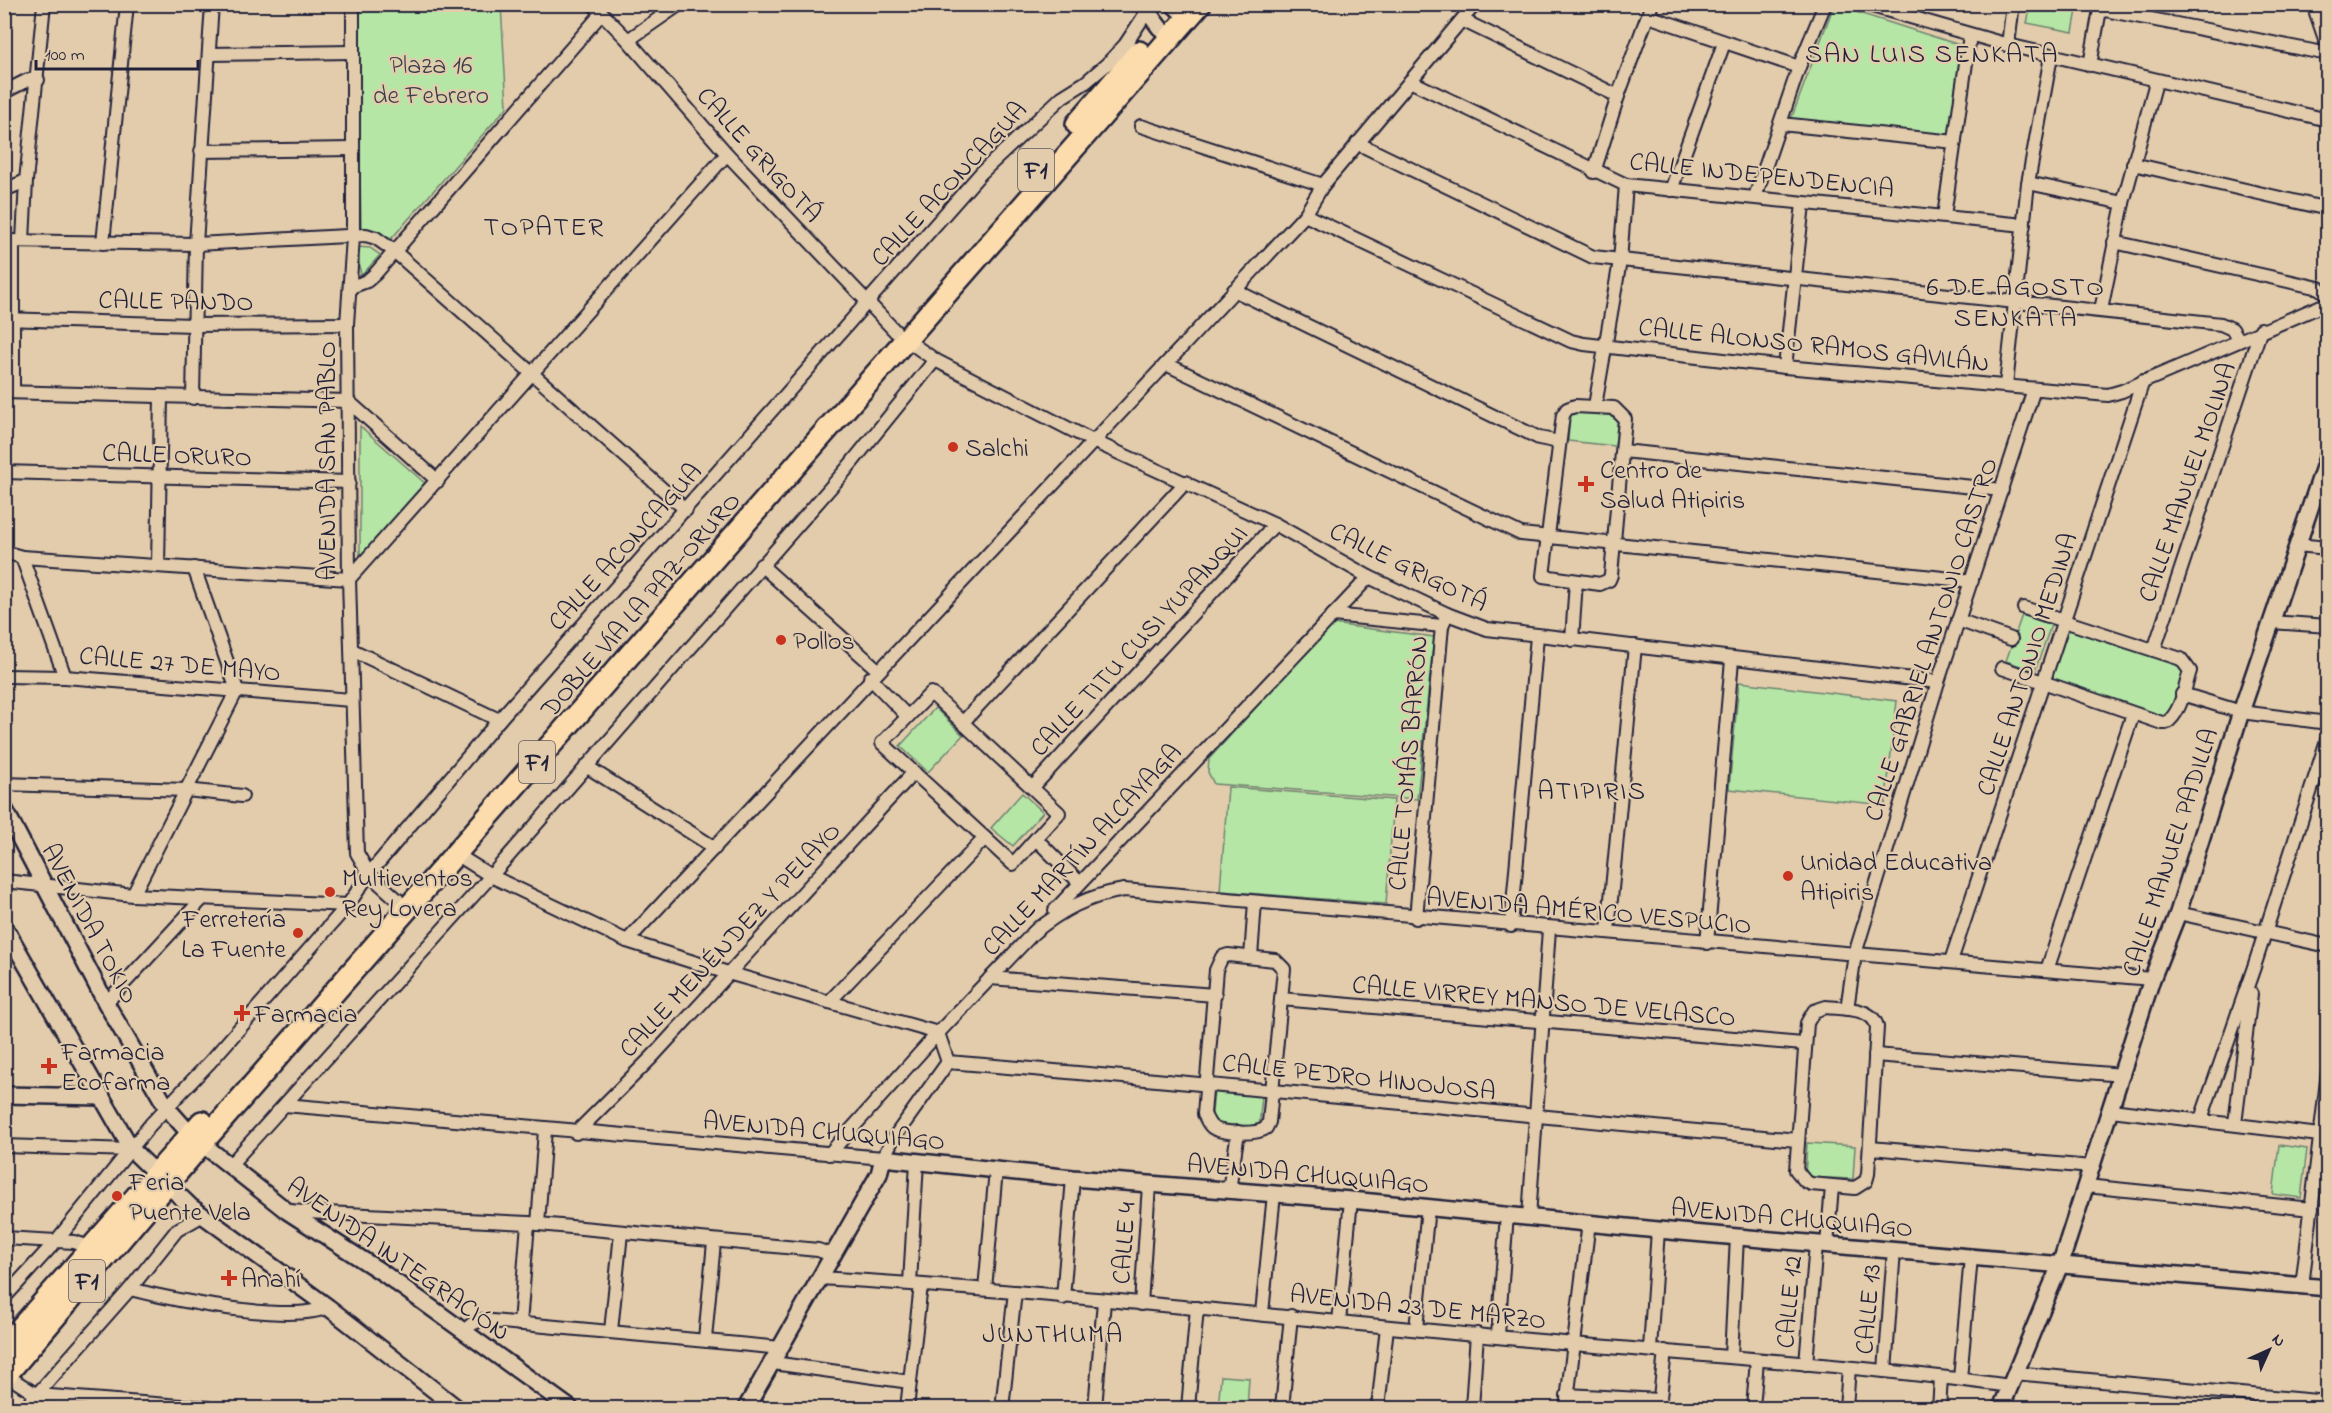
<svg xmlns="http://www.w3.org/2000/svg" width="2332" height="1413" font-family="'Indie Flower',sans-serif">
	<rect width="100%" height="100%" fill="#e3ccac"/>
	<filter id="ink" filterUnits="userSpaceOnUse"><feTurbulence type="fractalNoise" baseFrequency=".0167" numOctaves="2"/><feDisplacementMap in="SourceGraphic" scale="12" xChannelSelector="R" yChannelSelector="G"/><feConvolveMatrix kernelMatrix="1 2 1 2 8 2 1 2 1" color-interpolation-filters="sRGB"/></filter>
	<g filter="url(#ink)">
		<g fill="#b6e6a5" stroke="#6c8470" stroke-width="1.5">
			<polygon points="357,5 501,5 507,107 391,239 361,227"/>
			<polygon points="1834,5 1963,46 1951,137 1790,122"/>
			<polygon points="2031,5 2078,5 2073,32 2027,23"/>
			<polygon points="357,247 370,248 380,255 361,276"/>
			<polygon points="1570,411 1618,416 1615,446 1568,441"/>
			<polygon points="360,426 427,485 360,559"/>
			<polygon points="2022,615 2051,625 2035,671 2006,661"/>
			<polygon points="1332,624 1434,637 1417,799 1214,784 1208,772 1209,759"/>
			<polygon points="2068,626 2178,663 2184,673 2171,712 2164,719 2050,680"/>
			<polygon points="1739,682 1897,701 1885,805 1729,789"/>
			<polygon points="935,708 963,735 928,772 900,746"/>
			<polygon points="1228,787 1394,800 1386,904 1220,891"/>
			<polygon points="1022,793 1043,812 1013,846 991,828"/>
			<polygon points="1214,1091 1262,1095 1259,1127 1211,1123"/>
			<polygon points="1807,1143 1855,1146 1853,1179 1805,1177"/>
			<polygon points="2279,1145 2307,1149 2301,1198 2273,1194"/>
			<polygon points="1221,1376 1249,1378 1247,1408 1218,1408"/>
		</g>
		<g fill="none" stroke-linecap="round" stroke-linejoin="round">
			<defs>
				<g id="minor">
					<polyline points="353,4 353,237 347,324 349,579 357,853 369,874 398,900"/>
					<polyline points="593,4 628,40 727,154 896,332"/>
					<polyline points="1865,4 2008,45 2328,120"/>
					<polyline points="2313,4 2328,48"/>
					<polyline points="2100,9 2328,54"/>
					<polyline points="1648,16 1799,67"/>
					<polyline points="1462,20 1618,96"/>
					<polyline points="628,40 680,4"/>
					<polyline points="2008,45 2013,4"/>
					<polyline points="209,54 353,52"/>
					<polyline points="2090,65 2101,4"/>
					<polyline points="1410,81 1626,185 2024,225"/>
					<polyline points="4,92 28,80 38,80"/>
					<polyline points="1781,124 1955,142"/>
					<polyline points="1141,126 1323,185"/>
					<polyline points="1357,143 1593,257 2221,324 2232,329 2239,340"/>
					<polyline points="201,151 352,149"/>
					<polyline points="2133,164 2328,209"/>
					<polyline points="1594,172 1618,96 1652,4"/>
					<polyline points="2028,183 2123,203"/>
					<polyline points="4,190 26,181"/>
					<polyline points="1671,190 1724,43"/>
					<polyline points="1755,197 1799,67 1825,4"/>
					<polyline points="1305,215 1571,341 1584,344 1785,367 2108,395 2122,391 2328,303"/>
					<polyline points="1944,216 1970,35"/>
					<polyline points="4,241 196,244 366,235 376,238 394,251 686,510"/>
					<polyline points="23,241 26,181 44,4"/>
					<polyline points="2114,242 2319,288 2328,295"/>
					<polyline points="103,243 127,4"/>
					<polyline points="351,287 367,281 375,274 602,13"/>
					<polyline points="1234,290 1539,438 1559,442"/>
					<polyline points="2101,310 2123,203 2156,82"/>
					<polyline points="4,319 193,325 347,324"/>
					<polyline points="908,341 935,360 1095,442 1275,524 1369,577 1447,614 1487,629 1938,682"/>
					<polyline points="1166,364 1521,534 1972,581"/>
					<polyline points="1785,367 1803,204"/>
					<polyline points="2006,385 2028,183 2051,56"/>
					<polyline points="4,392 348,401 438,481"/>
					<polyline points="13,392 13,241"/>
					<polyline points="193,398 196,244 212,4"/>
					<polygon points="1575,406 1614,408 1625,419 1611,575 1609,580 1600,584 1543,576 1563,415 1567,409"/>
					<polyline points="1595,406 1620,261 1626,185"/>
					<polyline points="1623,451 2002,490"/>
					<polyline points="4,472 349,482"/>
					<polyline points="2297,545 2328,548"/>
					<polyline points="4,552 22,557 349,579 727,154"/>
					<polyline points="22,557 65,677"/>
					<polyline points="761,565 878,670"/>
					<polyline points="158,566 161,397"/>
					<polyline points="1333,615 1442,626"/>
					<polyline points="1958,620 2011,639"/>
					<polyline points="2271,622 2328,626"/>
					<polyline points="1572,640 1576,581"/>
					<polyline points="352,650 499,720"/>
					<polyline points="2154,650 2261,329"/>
					<path d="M2002,668l160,55h4c15,-9 19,-37 24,-52l-9,-12 -157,-51"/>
					<polyline points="4,676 65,677 351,700"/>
					<polyline points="870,678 907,716"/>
					<polygon points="931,693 1059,813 1013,864 882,743"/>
					<polyline points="2182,694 2241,712 2328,723"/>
					<polyline points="964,721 1186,482"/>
					<polyline points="586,766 715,848"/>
					<polyline points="4,784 186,790 242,796"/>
					<polyline points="1033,787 1275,524"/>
					<polyline points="1037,840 1080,883"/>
					<path d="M456,854l35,22 136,65 101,32 210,60 10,29c283,23 566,53 850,78"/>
					<polyline points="4,881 133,895 348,905 369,874 499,720 981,173 1062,97 1086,82 1107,64 1125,45 1152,4"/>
					<polyline points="133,895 237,690 194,568"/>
					<polyline points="1055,910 1369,577"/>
					<polyline points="2178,913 2328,946"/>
					<polyline points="1416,918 1442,626 1447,614"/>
					<polyline points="1511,926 1537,636"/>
					<polyline points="1608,931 1635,646"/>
					<path d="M1033,933c29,-23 54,-37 91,-43 342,31 685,61 1028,89"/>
					<polyline points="627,941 1305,215 1323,185 1475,4"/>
					<polyline points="1707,943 1732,660"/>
					<path d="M1228,955l47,5 9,9 -15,153 -3,6c-9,7 -45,6 -54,-1 -4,-3 -6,-9 -8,-13l12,-144 6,-13z"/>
					<polyline points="1251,957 1255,902"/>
					<polyline points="1951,961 2143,381"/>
					<polyline points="2047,970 2133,714"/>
					<polyline points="990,978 1215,995"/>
					<polyline points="1281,999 1803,1044"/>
					<polyline points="829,1002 985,838"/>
					<polyline points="106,1003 203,898"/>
					<path d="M1826,1007c17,2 47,0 51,20l-9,147 -2,7 -11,7 -44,-4 -6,-3 -9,-11 11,-147 7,-12z"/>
					<polyline points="1847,1009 1855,954 1938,682 2034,389"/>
					<polyline points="1875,1055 2123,1075"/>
					<polyline points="285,1105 883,1158 893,1139 948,1062"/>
					<polyline points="2111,1110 2328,1136"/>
					<polyline points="2201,1119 2254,967 2328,737"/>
					<polyline points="2235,1123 2251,994"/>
					<polyline points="576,1133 652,1057 914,772"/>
					<polyline points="4,1146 132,1150"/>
					<polyline points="1870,1148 2092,1167"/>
					<polyline points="829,1154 938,1033 1039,927"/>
					<polyline points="230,1165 491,876 845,471 935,360"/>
					<polyline points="2086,1186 2312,1209"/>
					<polyline points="1229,1190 1238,1132"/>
					<polyline points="287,1211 528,1223 818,1250 832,1255"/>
					<polyline points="1529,1217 1549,929"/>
					<polyline points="538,1224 545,1130"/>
					<polyline points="4,1238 74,1242 93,1248"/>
					<polyline points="1827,1245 1832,1187"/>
					<path d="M820,1278c252,15 502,44 754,66 145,13 292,22 436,42"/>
					<polyline points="910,1283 917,1162"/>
					<polyline points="2302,1286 2328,1072"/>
					<polyline points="130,1289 177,1230 203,1215"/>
					<polyline points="985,1289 996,1170"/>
					<polyline points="4,1298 57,1240 151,1124 210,1062 348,905"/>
					<polyline points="1063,1298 1073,1178"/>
					<polyline points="1141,1304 1149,1185"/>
					<polyline points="1262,1313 1274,1194"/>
					<polyline points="1339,1322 1351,1200"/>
					<polyline points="520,1324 528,1223"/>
					<polyline points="1416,1329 1428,1207"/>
					<polyline points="464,1331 472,1324 481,1320 781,1348"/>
					<polyline points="611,1331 621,1233"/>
					<polyline points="1498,1335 1507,1214"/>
					<polyline points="705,1339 714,1242"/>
					<polyline points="1650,1349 1658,1230"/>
					<polyline points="1731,1357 1737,1237"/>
					<polyline points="773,1363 910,1382"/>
					<polyline points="1806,1364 1816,1244"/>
					<polyline points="1885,1371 1894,1250"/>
					<polyline points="2014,1373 2328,1402"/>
					<polyline points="6,1375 37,1395 208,1408"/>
					<polyline points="1960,1379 1971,1257"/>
					<polyline points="1567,1395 1659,1400"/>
					<polyline points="1659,1407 1665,1351"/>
					<path d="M25,1408l105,-119c43,11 160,35 198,18"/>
					<polyline points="907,1408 921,1285"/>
					<polyline points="1002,1408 1015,1292"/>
					<polyline points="1095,1408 1104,1301"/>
					<polyline points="1188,1408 1197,1308"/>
					<polyline points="1282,1408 1291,1316"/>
					<polyline points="1378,1408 1387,1327"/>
					<polyline points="1472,1408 1477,1334"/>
					<polyline points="1566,1408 1589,1222"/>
					<polyline points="1753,1408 1757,1360"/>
					<polyline points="1846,1408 1849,1368"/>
					<polyline points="1939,1408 1941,1379"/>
				</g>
				<g id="tertiary">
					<polyline points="1142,4 1160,28"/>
					<polyline points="1173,4 1188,19"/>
					<polyline points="4,808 106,1003 167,1108 191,1135 287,1211 383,1273 570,1408"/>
					<polyline points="4,926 132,1150 190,1206 328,1307 457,1408"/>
					<polyline points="4,1095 102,1097"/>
					<polyline points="746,1408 879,1174 883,1158 1073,1178 1351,1200 1658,1230 2328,1288"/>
					<polyline points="2001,1408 2060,1265 2152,979 2178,913 2241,712 2328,455"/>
				</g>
				<g id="trunk">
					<polyline points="1077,124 1139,52"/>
					<polyline points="4,1347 202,1122"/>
					<polyline points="4,1377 202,1143 1200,4"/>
				</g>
			</defs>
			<use href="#minor" stroke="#22223b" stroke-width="16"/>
			<use href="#tertiary" stroke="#22223b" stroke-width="20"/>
			<use href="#trunk" stroke="#22223b" stroke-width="26"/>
			<use href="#minor" stroke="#e3ccac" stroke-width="12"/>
			<use href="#tertiary" stroke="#e3ccac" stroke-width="15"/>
			<use href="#trunk" stroke="#fcdcac" stroke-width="21"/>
		</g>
	</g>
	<g fill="#c8321e" stroke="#e3ccac" stroke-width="2">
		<circle cx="953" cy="447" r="6"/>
		<path d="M1583 475h6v6h6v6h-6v6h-6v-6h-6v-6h6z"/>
		<circle cx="781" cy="640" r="6"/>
		<circle cx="1788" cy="876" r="6"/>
		<circle cx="330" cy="892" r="6"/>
		<circle cx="298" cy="933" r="6"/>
		<path d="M239 1004h6v6h6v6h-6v6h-6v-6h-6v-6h6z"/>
		<path d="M46 1057h6v6h6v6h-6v6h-6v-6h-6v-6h6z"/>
		<circle cx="117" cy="1196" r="6"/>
		<path d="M226 1269h6v6h6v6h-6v6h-6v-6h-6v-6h6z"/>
	</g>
	<g text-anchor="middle" stroke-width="4.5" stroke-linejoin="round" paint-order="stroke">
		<g fill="#e3ccac" stroke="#5c555d" stroke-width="1.5">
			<rect x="1018" y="149" width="36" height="42" rx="4.5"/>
			<rect x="519" y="741" width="36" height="42" rx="4.5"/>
			<rect x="69" y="1260" width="36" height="42" rx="4.5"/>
		</g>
		<g font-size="24" font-weight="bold" fill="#22223b">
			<text x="1036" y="178">F1</text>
			<text x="537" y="770">F1</text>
			<text x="87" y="1289">F1</text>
		</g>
		<g font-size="26" fill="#383f4b" stroke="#e3ccac">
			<text x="431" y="73">Plaza 16<tspan x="431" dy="30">de Febrero</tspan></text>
		</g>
		<g font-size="26" fill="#22223b" stroke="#e3ccac">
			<text transform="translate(760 154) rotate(48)" y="9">CALLE GRIGOTÁ</text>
			<text transform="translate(1762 174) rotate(6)" y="9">CALLE INDEPENDENCIA</text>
			<text transform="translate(948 183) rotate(-47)" y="9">CALLE ACONCAGUA</text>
			<text transform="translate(176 300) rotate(1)" y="9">CALLE PANDO</text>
			<text transform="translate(1814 344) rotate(6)" y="9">CALLE ALONSO RAMOS GAVILÁN</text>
			<text transform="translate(177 454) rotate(2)" y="9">CALLE ORURO</text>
			<text transform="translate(326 461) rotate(-90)" y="9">AVENIDA SAN PABLO</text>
			<text transform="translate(2186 482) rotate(-71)" y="9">CALLE MANUEL MOLINA</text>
			<text transform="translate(624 546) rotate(-48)" y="9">CALLE ACONCAGUA</text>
			<text transform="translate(1409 566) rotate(26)" y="9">CALLE GRIGOTÁ</text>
			<text transform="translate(640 604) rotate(-49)" y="9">DOBLE VÍA LA PAZ-ORURO</text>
			<text transform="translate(1930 639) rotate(-72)" y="9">CALLE GABRIEL ANTONIO CASTRO</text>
			<text transform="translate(1138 640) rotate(-47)" y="9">CALLE TITU CUSI YUPANQUI</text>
			<text transform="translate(180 663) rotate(5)" y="9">CALLE 27 DE MAYO</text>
			<text transform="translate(2026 664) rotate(-72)" y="9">CALLE ANTONIO MEDINA</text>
			<text transform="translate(1407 763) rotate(-85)" y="9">CALLE TOMÁS BARRÓN</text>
			<text transform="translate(1081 849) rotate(-47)" y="9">CALLE MARTÍN ALCAYAGA</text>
			<text transform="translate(2169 852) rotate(-72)" y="9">CALLE MANUEL PADILLA</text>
			<text transform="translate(1589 910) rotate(5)" y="9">AVENIDA AMÉRICO VESPUCIO</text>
			<text transform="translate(91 923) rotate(62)" y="9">AVENIDA TOKIO</text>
			<text transform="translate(729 939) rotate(-47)" y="9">CALLE MENÉNDEZ Y PELAYO</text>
			<text transform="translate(1544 1000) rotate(5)" y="9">CALLE VIRREY MANSO DE VELASCO</text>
			<text transform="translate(1359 1076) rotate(6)" y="9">CALLE PEDRO HINOJOSA</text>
			<text transform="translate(824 1130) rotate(5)" y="9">AVENIDA CHUQUIAGO</text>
			<text transform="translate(1308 1173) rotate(5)" y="9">AVENIDA CHUQUIAGO</text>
			<text transform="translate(1792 1217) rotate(5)" y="9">AVENIDA CHUQUIAGO</text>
			<text transform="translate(1123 1243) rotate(-86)" y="9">CALLE 4</text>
			<text transform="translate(399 1258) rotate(35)" y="9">AVENIDA INTEGRACIÓN</text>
			<text transform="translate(1788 1302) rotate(-85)" y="9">CALLE 12</text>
			<text transform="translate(1418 1306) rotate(6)" y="9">AVENIDA 23 DE MARZO</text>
			<text transform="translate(1867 1309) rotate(-85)" y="9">CALLE 13</text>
		</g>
		<g font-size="26" fill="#22223b" stroke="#e3ccac" text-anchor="start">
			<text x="965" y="456">Salchi</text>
			<text x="1600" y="478">Centro de<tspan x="1600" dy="30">Salud Atipiris</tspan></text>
			<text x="793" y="649">Pollos</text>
			<text x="1800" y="870">Unidad Educativa<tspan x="1800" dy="30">Atipiris</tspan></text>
			<text x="342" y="886">Multieventos<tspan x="342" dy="30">Rey Lovera</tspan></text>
			<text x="286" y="927" text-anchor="end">Ferretería<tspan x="286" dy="30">La Fuente</tspan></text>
			<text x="254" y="1022">Farmacia</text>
			<text x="61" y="1060">Farmacia<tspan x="61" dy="30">Ecofarma</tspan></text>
			<text x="129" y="1190">Feria<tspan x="129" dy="30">Puente Vela</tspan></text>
			<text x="241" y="1287">Anahí</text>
		</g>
		<g font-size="27" letter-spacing="1.5" fill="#22223b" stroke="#e3ccac">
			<text x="1932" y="62">SAN LUIS SENKATA</text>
			<text x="544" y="235">TOPATER</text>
			<text x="2016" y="295">6 DE AGOSTO<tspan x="2016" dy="31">SENKATA</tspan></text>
			<text x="1592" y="799">ATIPIRIS</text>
			<text x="1053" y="1342">JUNTHUMA</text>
		</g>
	</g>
	<rect width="2332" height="1413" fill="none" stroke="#e3ccac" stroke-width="24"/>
	<rect x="12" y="12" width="2308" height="1389" fill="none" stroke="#22223b" stroke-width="2" filter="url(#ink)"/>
	<g transform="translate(2269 1350) rotate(45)" stroke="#e3ccac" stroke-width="4.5" paint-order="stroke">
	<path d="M0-4.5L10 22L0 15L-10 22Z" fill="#22223b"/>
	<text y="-9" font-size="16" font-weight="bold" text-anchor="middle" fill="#22223b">N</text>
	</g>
	<path d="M36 60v9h162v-9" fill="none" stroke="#22223b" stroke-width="3"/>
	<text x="45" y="60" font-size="18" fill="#22223b" stroke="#e3ccac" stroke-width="4.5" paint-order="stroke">100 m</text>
</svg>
